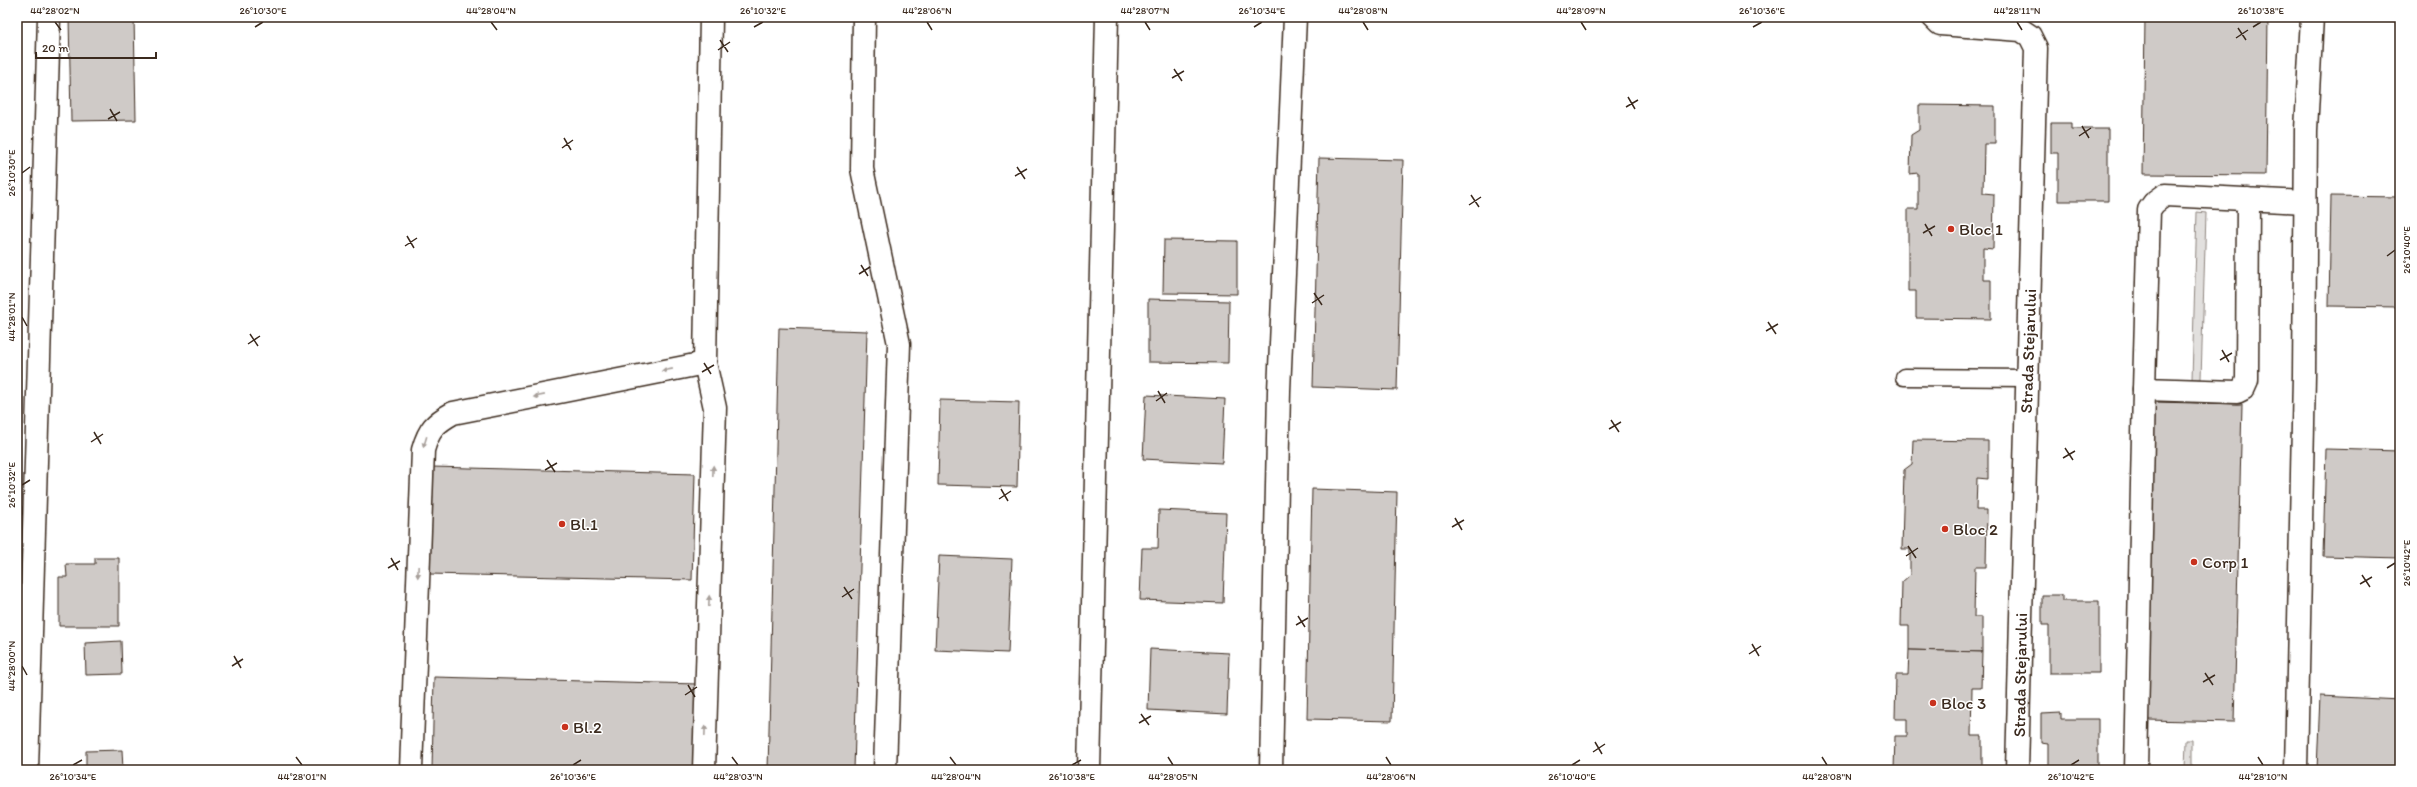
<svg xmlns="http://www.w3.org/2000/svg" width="2417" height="787" font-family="Itim,sans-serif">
	<rect width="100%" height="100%" fill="#fff"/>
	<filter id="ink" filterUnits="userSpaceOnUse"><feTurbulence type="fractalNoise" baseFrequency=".025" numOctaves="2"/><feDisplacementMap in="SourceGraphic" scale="8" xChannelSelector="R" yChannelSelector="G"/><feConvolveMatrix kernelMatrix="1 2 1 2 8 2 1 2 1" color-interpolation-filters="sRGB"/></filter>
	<g filter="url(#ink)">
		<g fill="#e2e0de" stroke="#8e857e">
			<polygon points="2197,212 2206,213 2201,379 2192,379"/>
			<polygon points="2186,740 2192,740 2192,770 2185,770"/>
		</g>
		<g fill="#cfcac7" stroke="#3b2a1e">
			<polygon points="69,17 134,17 136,120 71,121"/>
			<polygon points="2145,17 2268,17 2266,175 2143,174"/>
			<polygon points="2366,17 2400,17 2400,22 2366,21"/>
			<polygon points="1919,105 1995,106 1995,144 1984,144 1983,193 1994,194 1993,249 1983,248 1983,280 1991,280 1991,319 1916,318 1916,291 1908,291 1908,209 1918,209 1918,173 1910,174 1911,135 1919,130"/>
			<polygon points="2051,123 2071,123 2071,129 2108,129 2108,201 2058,201 2058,153 2051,153"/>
			<polygon points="1319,158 1403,160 1397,390 1313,387"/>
			<polygon points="2331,196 2400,197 2400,307 2329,306"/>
			<polygon points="1164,240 1237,241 1237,294 1163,293"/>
			<polygon points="1148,299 1229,301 1228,363 1148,362"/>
			<polygon points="779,328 867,331 854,770 768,770"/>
			<polygon points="1146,395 1225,399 1222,463 1143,459"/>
			<polygon points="940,400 1019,402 1017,487 938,485"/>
			<polygon points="2154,402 2242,404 2234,722 2147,720"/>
			<polygon points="1913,440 1988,441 1988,479 1977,478 1976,510 1987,510 1986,567 1975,567 1974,617 1982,617 1982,652 1909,650 1909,626 1901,626 1902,582 1910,575 1910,549 1902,549 1904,470 1912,464"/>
			<polygon points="2326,449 2400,451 2400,558 2323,556"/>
			<polygon points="432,467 695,474 692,580 429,574"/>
			<polygon points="1312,489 1397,492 1392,721 1307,719"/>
			<polygon points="1159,510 1226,513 1223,603 1140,600 1142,548 1158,548"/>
			<polygon points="939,556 1012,559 1008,653 935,650"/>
			<polygon points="95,558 119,558 119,626 59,626 59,577 67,577 66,564 95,564"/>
			<polygon points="2042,595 2062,595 2062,601 2099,601 2099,673 2049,673 2049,625 2042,625"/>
			<polygon points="121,641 122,674 86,675 85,643"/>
			<polygon points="1150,649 1229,653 1227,714 1148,710"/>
			<polygon points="1909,650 1982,652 1981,688 1972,688 1971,736 1982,736 1982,770 1894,770 1895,736 1907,736 1907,719 1895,719 1896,675 1908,675"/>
			<polygon points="434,677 697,684 695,770 432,770"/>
			<polygon points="2320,696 2400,700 2400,770 2317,770"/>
			<polygon points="2061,713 2061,719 2098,719 2098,770 2048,770 2048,744 2041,743 2041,714"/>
			<polygon points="122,750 123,770 86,770 86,751"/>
		</g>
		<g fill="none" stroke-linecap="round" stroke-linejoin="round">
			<defs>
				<polyline id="lane" points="1904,377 2027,378"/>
				<g id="street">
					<polyline points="864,17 862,169 899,344 885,770"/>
					<polyline points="1933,17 1940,24 2021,30 2030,36 2036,48 2017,770"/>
					<polyline points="2248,199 2247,380 2243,389 2237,392 2144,389 2149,210 2154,203 2165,195 2305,202"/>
					<polyline points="27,770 49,17"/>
					<path d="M411,770l12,-320c6,-21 12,-27 30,-37l252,-50"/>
					<polyline points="704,770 715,408 705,363 711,17"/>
					<polyline points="1089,770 1107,17"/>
					<polyline points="1271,770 1279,391 1295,17"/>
					<polyline points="2136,770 2144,389"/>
					<polyline points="2296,770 2304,375 2306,130 2312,17"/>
				</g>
			</defs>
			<use href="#lane" stroke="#3b2a1e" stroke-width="19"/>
			<use href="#street" stroke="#3b2a1e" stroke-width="25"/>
			<use href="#lane" stroke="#fff" stroke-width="16"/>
			<use href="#street" stroke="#fff" stroke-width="22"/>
		</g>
		<defs><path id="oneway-solid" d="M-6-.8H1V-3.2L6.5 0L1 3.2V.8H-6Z"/></defs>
		<g fill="#a79f9a">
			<use href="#oneway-solid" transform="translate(667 370) rotate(169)"/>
			<use href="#oneway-solid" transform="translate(539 396) rotate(169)"/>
			<use href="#oneway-solid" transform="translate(425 442) rotate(107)"/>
			<use href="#oneway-solid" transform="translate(713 471) rotate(-88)"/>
			<use href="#oneway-solid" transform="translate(418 572) rotate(92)"/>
			<use href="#oneway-solid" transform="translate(709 601) rotate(-88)"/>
			<use href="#oneway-solid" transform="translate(705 731) rotate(-88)"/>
		</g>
	</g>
	<path fill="none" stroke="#3b2a1e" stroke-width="1.5" d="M55,22l6,8M491,22l6,8M927,22l5,8M1145,22l5,8M1363,22l5,8M1581,22l5,8M2017,22l5,8M255,27l8,-5M754,27l9,-5M1254,27l8,-5M1753,27l9,-5M2253,27l8,-5M2238,28l8,12M2236,38l12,-8M720,40l8,12M718,50l12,-8M1174,69l8,12M1172,78l12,-7M1628,97l7,12M1626,107l12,-7M110,109l7,12M108,119l12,-7M2082,126l7,12M2079,136l12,-8M564,138l7,12M562,148l11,-8M1017,167l8,12M22,173l8,-6M1015,176l12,-7M1471,195l8,12M1469,205l12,-8M1925,224l7,12M1923,233l12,-7M407,236l7,12M405,246l12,-8M2387,256l8,-6M861,265l7,11M859,274l11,-7M1314,293l8,12M1312,303l12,-8M22,317l5,9M1768,322l8,12M1766,331l12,-7M250,334l8,12M248,344l12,-8M2222,350l7,12M2220,360l12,-7M704,363l7,11M702,372l12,-7M1158,391l7,12M1156,401l11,-8M1611,420l8,12M1609,429l12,-7M94,432l7,12M91,442l12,-8M2065,448l8,12M2063,458l12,-7M547,460l8,12M545,470l12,-7M22,485l8,-5M1001,489l7,12M999,499l12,-8M1455,518l7,12M1452,527l12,-7M1908,546l8,12M1906,556l12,-8M391,558l7,12M388,568l12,-7M2387,568l8,-5M2362,575l8,12M2360,584l12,-7M844,587l8,12M842,597l12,-8M1298,616l7,11M1296,625l12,-7M1752,644l7,12M1749,654l12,-8M234,656l7,12M22,666l5,9M232,666l11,-7M2205,673l8,12M2203,682l12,-7M688,685l7,12M685,695l12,-8M1141,714l8,11M1139,723l12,-7M1595,742l7,12M1593,752l12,-8M296,757l6,8M732,757l6,8M950,757l6,8M1168,757l5,8M1386,757l5,8M1822,757l5,8M2258,757l5,8M73,765l9,-5M573,765l8,-5M1072,765l9,-5M1572,765l8,-5M2071,765l8,-5"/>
	<g fill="#c8321e" stroke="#fff" stroke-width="1.5">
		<circle cx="1951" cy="229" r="4"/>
		<circle cx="562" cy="524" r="4"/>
		<circle cx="1945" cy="529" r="4"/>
		<circle cx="2194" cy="562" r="4"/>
		<circle cx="1933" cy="703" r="4"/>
		<circle cx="565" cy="727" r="4"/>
	</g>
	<g text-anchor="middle" stroke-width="3" stroke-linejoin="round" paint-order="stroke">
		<g font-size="17" fill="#3b2a1e" stroke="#fff" text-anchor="start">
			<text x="1959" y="235">Bloc 1</text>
			<text x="570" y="530">Bl.1</text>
			<text x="1953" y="535">Bloc 2</text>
			<text x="2202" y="568">Corp 1</text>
			<text x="1941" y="709">Bloc 3</text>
			<text x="573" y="733">Bl.2</text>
		</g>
		<g font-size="17" fill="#3b2a1e" stroke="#fff">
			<text transform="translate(2028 351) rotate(-88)" y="6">Strada Stejarului</text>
			<text transform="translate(2020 675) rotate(-89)" y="6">Strada Stejarului</text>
		</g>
	</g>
	<rect width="2417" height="787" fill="none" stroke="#fff" stroke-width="44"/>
	<path d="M36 52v6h120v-6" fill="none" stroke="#3b2a1e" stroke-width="2"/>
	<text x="42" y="52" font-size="12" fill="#3b2a1e" stroke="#ffffff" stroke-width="3" paint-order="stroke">20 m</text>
	<rect x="22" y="22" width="2373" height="743" fill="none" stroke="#3b2a1e" stroke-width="1.5"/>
	<g font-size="10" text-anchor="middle" fill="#3b2a1e">
		<text x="55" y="14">44°28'02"N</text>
		<text x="263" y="14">26°10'30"E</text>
		<text x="491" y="14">44°28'04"N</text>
		<text x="763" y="14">26°10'32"E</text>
		<text x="927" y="14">44°28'06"N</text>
		<text x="1145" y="14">44°28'07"N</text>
		<text x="1262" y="14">26°10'34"E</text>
		<text x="1363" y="14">44°28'08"N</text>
		<text x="1581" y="14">44°28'09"N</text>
		<text x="1762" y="14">26°10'36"E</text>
		<text x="2017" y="14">44°28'11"N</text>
		<text x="2261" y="14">26°10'38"E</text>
		<text transform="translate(11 173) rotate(-90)" y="4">26°10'30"E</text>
		<text transform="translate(2406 250) rotate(-90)" y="4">26°10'40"E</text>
		<text transform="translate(11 317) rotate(-90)" y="4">44°28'01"N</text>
		<text transform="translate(11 485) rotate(-90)" y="4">26°10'32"E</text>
		<text transform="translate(2406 563) rotate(-90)" y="4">26°10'42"E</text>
		<text transform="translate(11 666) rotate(-90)" y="4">44°28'00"N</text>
		<text x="73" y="780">26°10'34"E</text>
		<text x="302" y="780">44°28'01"N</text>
		<text x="573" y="780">26°10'36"E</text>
		<text x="738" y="780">44°28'03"N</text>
		<text x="956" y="780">44°28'04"N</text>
		<text x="1072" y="780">26°10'38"E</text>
		<text x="1173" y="780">44°28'05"N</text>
		<text x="1391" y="780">44°28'06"N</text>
		<text x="1572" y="780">26°10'40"E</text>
		<text x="1827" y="780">44°28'08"N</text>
		<text x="2071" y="780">26°10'42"E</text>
		<text x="2263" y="780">44°28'10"N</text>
	</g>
</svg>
